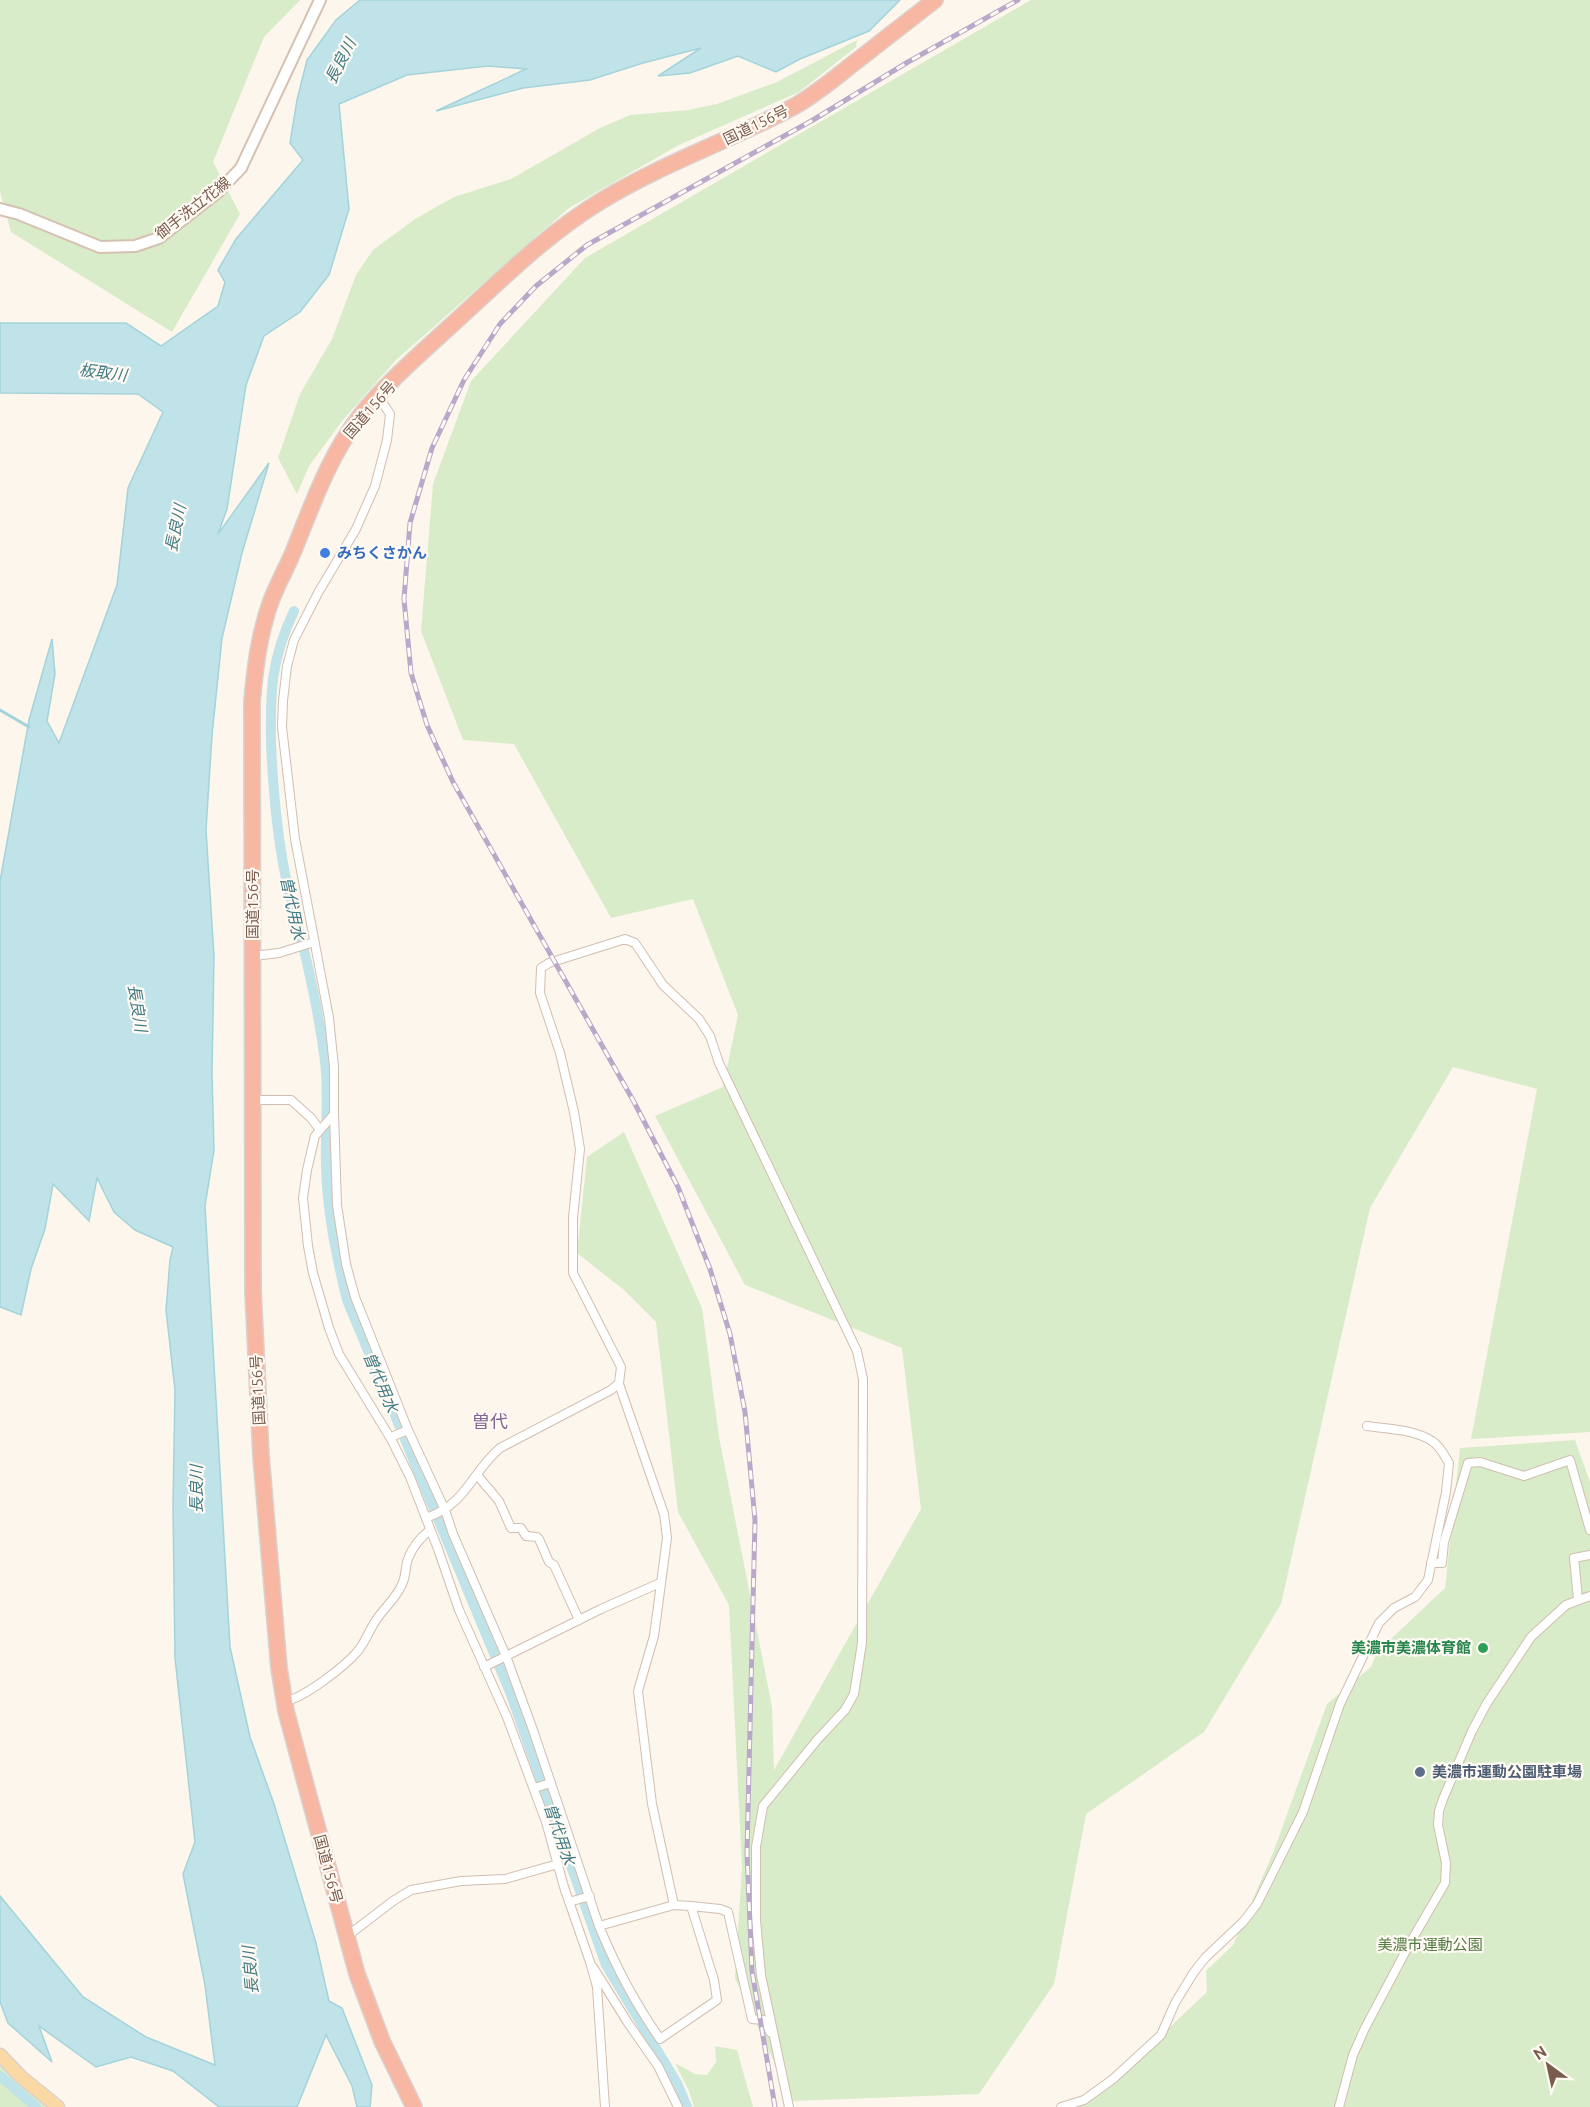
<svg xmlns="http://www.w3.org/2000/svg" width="1590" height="2107" font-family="Ubuntu,'Noto Sans JP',sans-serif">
	<rect width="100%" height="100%" fill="#fdf6ec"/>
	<g fill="#d8ecc9">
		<polygon points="0,0 300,0 264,37 213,162 240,214 172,332 11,232 0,192"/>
		<polygon points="1031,0 1590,0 1590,1432 1471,1439 1537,1089 1453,1067 1370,1208 1281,1604 1204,1732 1086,1814 1054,1984 979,2094 792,2101 735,1978 742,1867 729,1605 678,1512 656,1322 624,1290 577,1253 587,1157 624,1132 702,1308 719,1437 772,1707 774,1770 921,1509 902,1348 745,1285 655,1116 723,1087 738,1015 693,899 611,918 514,744 463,740 421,631 433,484 471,381 585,258"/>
		<polygon points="857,40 856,47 799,92 679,145 569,208 396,360 342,421 309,466 297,494 278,458 300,394 332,339 356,275 373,250 415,219 454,197 511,179 600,128 630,115 688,110 717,104 777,82"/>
		<polygon points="1575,1440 1590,1482 1590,2107 1071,2107 1119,2075 1207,1992 1206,1971 1233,1945 1273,1853 1327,1704 1371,1667 1377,1652 1445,1588 1460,1448"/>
		<polygon points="715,2046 737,2050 753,2107 694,2107 689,2091 675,2063 695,2074 707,2075 716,2062"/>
		<polygon points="0,2065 47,2107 0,2107"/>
	</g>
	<polygon fill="#bfe3e8" stroke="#a5d3da" stroke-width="1.5" points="360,0 900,0 869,31 800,59 776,72 738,56 690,73 658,76 701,48 643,63 590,80 523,88 436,111 526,69 488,66 407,75 339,104 349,209 329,275 300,312 264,336 246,385 227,509 218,534 269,463 242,553 222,638 212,735 206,830 214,956 212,1073 214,1150 205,1206 230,1647 250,1737 274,1804 316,1943 329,2001 342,2008 372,2085 370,2107 357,2107 352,2086 326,2035 297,2107 219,2107 173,2071 131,2057 96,2067 39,2026 52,2062 8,2023 0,2002 0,1896 83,1997 146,2037 215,2065 205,1985 183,1874 195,1842 175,1658 173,1506 175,1390 166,1310 170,1260 173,1247 135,1230 114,1212 97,1178 89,1221 53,1184 45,1229 31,1269 21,1315 0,1307 0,881 29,720 52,639 55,674 47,721 59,743 117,585 128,488 163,412 138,394 0,393 0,323 126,323 161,346 218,306 225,282 218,270 236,239 303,160 290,143 297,100 307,60 336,20"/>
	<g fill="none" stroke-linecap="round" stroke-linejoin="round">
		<polyline stroke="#a5d3da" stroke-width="3" points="0,710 29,727"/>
		<g stroke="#bfe3e8" stroke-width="10">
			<path d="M294,611c-23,48 -24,81 -23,132 2,47 6,95 16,140 6,29 15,56 21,84 7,31 13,62 17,94 4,34 0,70 1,104 1,46 10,90 21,135l163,392 96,273 71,118 10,24"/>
			<polyline points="0,2076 36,2107"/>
		</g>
		<defs>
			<g id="street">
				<polyline points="377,398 384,405 390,414 387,440 375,486 356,529 318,593 294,640 287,666 283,701 282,727 295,839 329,1018 334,1067 334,1114 315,1136 307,1170 303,1198 308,1246 313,1273 329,1328 339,1354 391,1439 410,1477 438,1549 459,1610 507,1717 546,1822 564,1887 590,1962 597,1987 605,2107"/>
				<polyline points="253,956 279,953 314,942"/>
				<polyline points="254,1100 291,1100 311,1118 320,1130"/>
				<path d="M334,1114l3,91 9,59 9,33 53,133 37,80 8,24 53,122 27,74 66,196c18,43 35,75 61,113l57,-39 -3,-20 -23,-74 -17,-1 -75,21"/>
				<polyline points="619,1384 664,1514 667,1538 654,1636 638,1691 652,1804 674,1905"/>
				<polyline points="391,1437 408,1430"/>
				<polyline points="477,1475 499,1501 511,1528 521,1528 526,1536 537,1537 539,1539 549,1562 554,1565 579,1620"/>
				<path d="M426,1518c42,-15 44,-44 74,-70l111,-58 8,-7 2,-16 -48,-94v-55l7,-69 -6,-37 -14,-59 -20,-60 1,-25 8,-5 76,-24 10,4 28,42 36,34 11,17 9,27 138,288 6,28 -1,264 -8,51 -9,16 -27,29 -55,67 -7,41v73l5,55 28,132"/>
				<polyline points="1431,1563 1442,1563 1444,1542 1468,1463 1480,1462 1524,1476 1570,1460 1590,1530"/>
				<polyline points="1578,1599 1574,1558 1590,1555"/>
				<polyline points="484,1667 601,1609 660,1583"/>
				<path d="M285,1701c18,-2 60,-35 72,-49 9,-10 13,-25 22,-36 8,-11 19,-20 24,-34 3,-7 2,-15 5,-23 4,-11 13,-22 22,-29"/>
				<polyline points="534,1788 551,1783"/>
				<polyline points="569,1902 590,1896"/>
				<polyline points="691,1906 720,1909 728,1912 752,2019 764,2020 770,2032"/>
				<polyline points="346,1937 393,1901 411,1890 461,1881 505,1879 558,1864"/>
				<polyline points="593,1967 628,2023 658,2066 678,2107"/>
				<path d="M1061,2107l23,-7 29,-21 48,-44 14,-32 19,-31 11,-14 38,-36 14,-18 46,-92 37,-108 39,-81 15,-15 21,-11 13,-17 18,-88 3,-29c-5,-8 -9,-17 -17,-22 -18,-12 -45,-12 -65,-15"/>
				<polyline points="1339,2107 1353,2055 1365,2028 1410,1943 1445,1883 1446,1863 1438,1825 1439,1811 1443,1799 1472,1731 1487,1703 1531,1637 1566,1605 1590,1596"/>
			</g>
			<polyline id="secondary" points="0,209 19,214 100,247 135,246 159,238 218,192 241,168 320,0"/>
			<polyline id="primary" points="0,2055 21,2077 58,2107"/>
			<path id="highway" d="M414,2107l-32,-66 -25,-67 -59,-218 -12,-45 -7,-43 -18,-212 -8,-165 -1,-589c3,-34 7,-68 19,-101 7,-19 18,-37 25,-56 18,-45 34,-90 64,-129 31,-39 73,-73 110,-108 41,-38 83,-78 131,-107 62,-38 131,-61 194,-95 21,-12 40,-28 59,-43 27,-21 54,-42 81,-63"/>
		</defs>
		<use href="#street" stroke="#d1beb0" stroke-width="10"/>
		<use href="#secondary" stroke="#d6c0b0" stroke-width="14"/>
		<use href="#primary" stroke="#dad1cd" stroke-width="15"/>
		<use href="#highway" stroke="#dad1cd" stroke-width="18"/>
		<use href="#street" stroke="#fff" stroke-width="8"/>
		<use href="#secondary" stroke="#fff" stroke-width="10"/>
		<use href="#primary" stroke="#fbd9a5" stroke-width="12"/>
		<use href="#highway" stroke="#f7b7a3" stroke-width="15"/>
		<defs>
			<polyline id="rail" points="775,2107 752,1971 747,1853 755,1520 745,1412 730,1334 710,1269 678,1187 634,1102 453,782 427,725 411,673 404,599 410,523 432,448 464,380 500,324 536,286 587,245 813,120 908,62 1018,0"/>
		</defs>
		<use href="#rail" stroke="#b9a8c9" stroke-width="5"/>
		<use href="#rail" stroke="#fffaf3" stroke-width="3" stroke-dasharray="9" stroke-linecap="butt"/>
	</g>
	<circle fill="#3f7fe0" stroke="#fffaf3" stroke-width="2" cx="325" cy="553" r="6"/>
	<circle fill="#2e9e5b" stroke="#fffaf3" stroke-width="2" cx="1483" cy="1648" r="6"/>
	<circle fill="#5c6f8a" stroke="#fffaf3" stroke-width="2" cx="1420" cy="1772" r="6"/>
	<g text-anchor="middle" stroke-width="4.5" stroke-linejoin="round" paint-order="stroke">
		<g font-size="15" fill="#7a5c4d" stroke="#fffaf3">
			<text transform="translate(756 125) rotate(-26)" y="5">国道156号</text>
			<text transform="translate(193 208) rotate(-38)" y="5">御手洗立花線</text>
			<text transform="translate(370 410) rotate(-49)" y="5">国道156号</text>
			<text transform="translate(253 904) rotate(-90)" y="5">国道156号</text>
			<text transform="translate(258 1390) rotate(-93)" y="5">国道156号</text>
			<text transform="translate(328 1869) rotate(75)" y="5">国道156号</text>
		</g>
		<g font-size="15" font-weight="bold" fill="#366cbe" stroke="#fffaf3" text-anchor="start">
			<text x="337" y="558">みちくさかん</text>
		</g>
		<g font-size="15" font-weight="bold" fill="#27864d" stroke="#fffaf3" text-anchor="end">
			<text x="1471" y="1653">美濃市美濃体育館</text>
		</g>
		<g font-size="15" font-weight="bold" fill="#4e5e75" stroke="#fffaf3" text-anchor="start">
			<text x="1432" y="1777">美濃市運動公園駐車場</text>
		</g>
		<g font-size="15" fill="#537a41" stroke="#fffaf3">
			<text x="1430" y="1950">美濃市運動公園</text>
		</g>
		<g font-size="16" font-style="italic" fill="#437c86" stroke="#fffaf3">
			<text transform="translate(340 61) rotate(-63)" y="6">長良川</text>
			<text transform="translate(103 372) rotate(7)" y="6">板取川</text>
			<text transform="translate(175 528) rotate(-78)" y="6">長良川</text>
			<text transform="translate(293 908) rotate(78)" y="6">曽代用水</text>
			<text transform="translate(138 1008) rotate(81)" y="6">長良川</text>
			<text transform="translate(381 1382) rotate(67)" y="6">曽代用水</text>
			<text transform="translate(196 1489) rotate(-90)" y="6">長良川</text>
			<text transform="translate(560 1834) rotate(71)" y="6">曽代用水</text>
			<text transform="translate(250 1970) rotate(-95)" y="6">長良川</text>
		</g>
		<g font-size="18" fill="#846695" stroke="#fffaf3">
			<text x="490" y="1428">曽代</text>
		</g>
	</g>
	<g transform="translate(1548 2065) rotate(327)" stroke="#fffaf3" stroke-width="4.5" paint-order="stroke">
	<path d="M0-4.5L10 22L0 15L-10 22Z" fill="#7a5c4d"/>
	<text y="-9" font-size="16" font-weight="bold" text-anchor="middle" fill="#7a5c4d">N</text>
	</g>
</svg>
